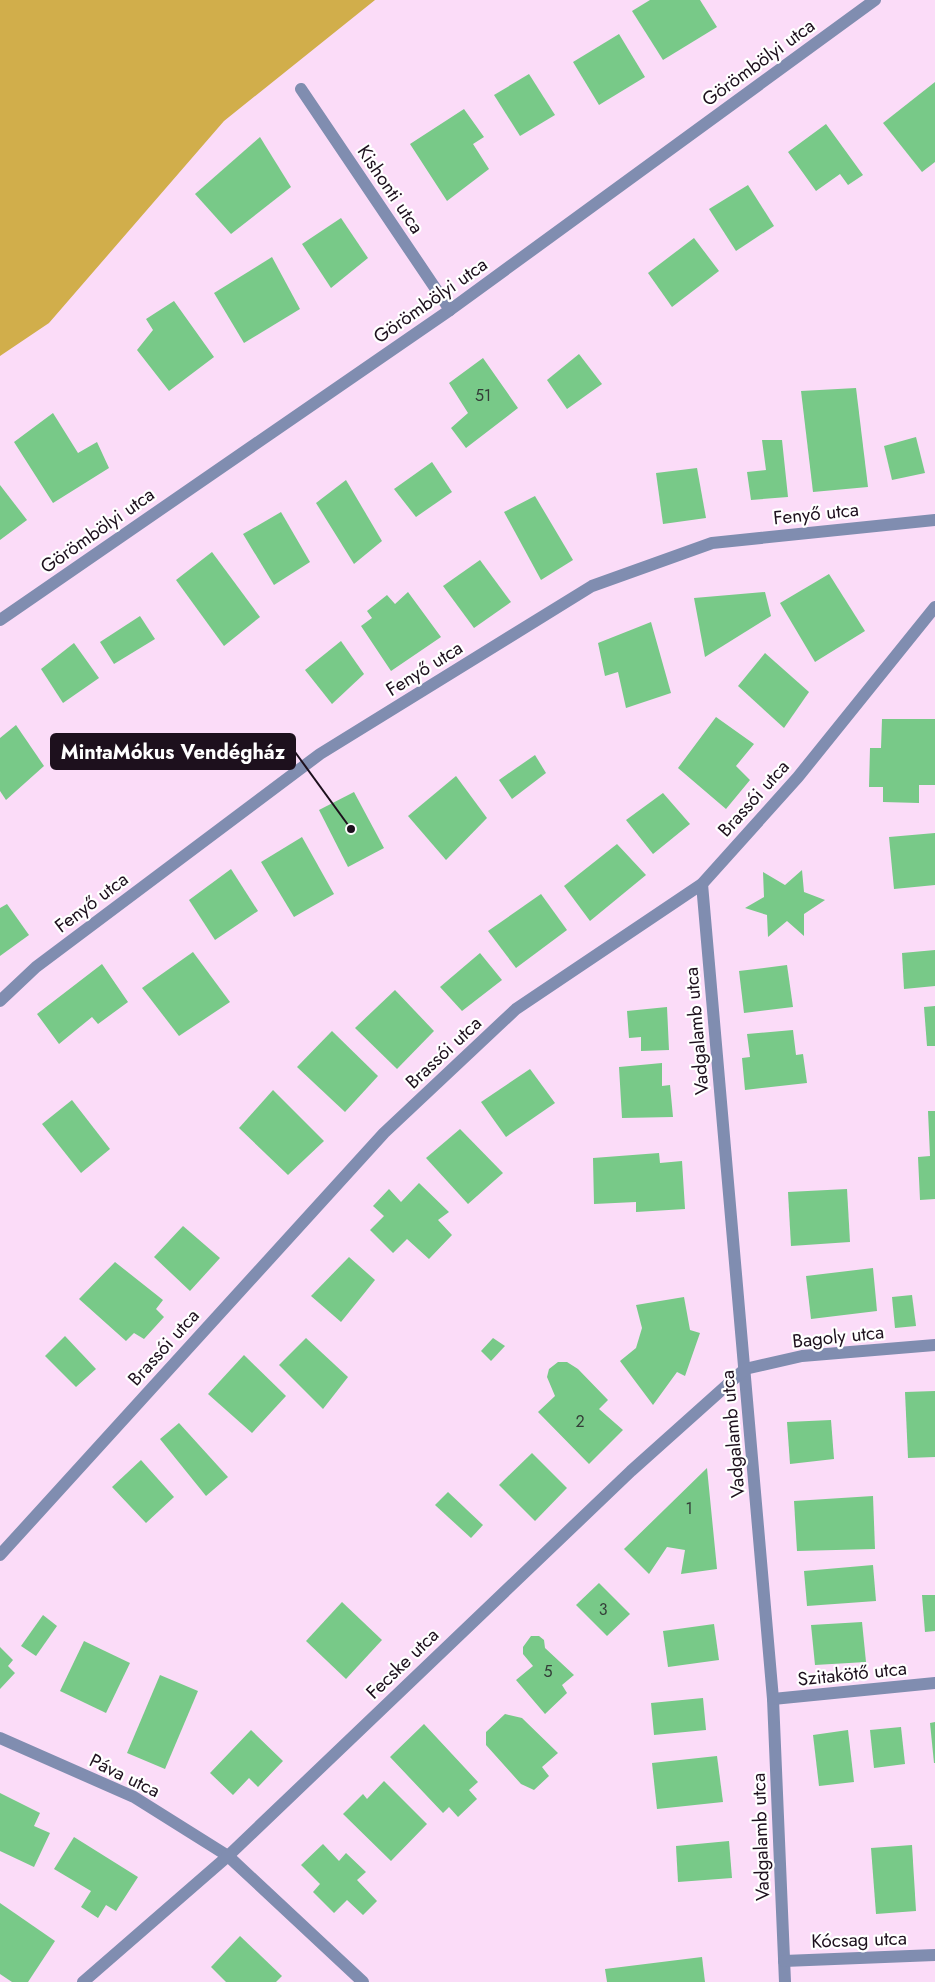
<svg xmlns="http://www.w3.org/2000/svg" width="935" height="1982" font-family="Jost,sans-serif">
	<rect width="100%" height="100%" fill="#fbdcf8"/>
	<polygon fill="#d1ae4b" points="0,0 375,0 224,121 49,323 0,356"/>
	<g fill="#78c988">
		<polygon points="650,0 700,0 717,27 663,60 632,11"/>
		<polygon points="619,34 645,77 599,105 573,62"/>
		<polygon points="529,74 555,115 520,136 494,95"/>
		<polygon points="935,82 935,162 922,172 883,123"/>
		<polygon points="464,109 484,137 473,144 489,169 447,201 410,144"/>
		<polygon points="826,124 863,175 848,185 840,174 816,191 788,152"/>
		<polygon points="260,137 291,187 231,234 195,194"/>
		<polygon points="748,185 774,226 736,251 709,209"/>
		<polygon points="341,218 368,258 331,288 302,244"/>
		<polygon points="694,238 719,271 672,307 648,273"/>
		<polygon points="272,257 300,309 244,343 214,293"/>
		<polygon points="174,301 214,357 169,391 137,350 153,330 146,319"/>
		<polygon points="579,354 602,384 567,409 547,380"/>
		<polygon points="483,358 518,408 466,448 451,428 468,413 449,383"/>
		<polygon points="856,388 868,487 813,492 801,391"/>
		<polygon points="53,413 78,453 97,442 109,468 53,503 14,442"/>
		<polygon points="916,437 925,473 892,480 884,446"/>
		<polygon points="762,440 782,440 788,497 751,500 747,472 766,470"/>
		<polygon points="432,462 452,492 416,517 394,489"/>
		<polygon points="697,468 706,518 663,524 656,473"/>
		<polygon points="346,480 382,541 354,564 316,503"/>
		<polygon points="0,485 27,520 0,540"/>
		<polygon points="535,496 573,560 541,580 504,512"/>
		<polygon points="281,512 310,562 274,585 243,534"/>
		<polygon points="212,552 260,617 224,646 176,580"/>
		<polygon points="480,560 511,602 474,628 443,586"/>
		<polygon points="829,574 865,631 815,662 780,603"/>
		<polygon points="408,592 441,637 391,671 361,626 372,618 367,611 387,595 395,604"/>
		<polygon points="765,592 771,616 705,657 694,598"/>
		<polygon points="140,616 155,639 114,664 100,642"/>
		<polygon points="651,622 671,693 626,708 618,672 605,676 598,643"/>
		<polygon points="341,641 364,674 332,704 305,670"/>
		<polygon points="74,643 99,678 63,703 41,669"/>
		<polygon points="765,653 809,692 784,728 738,686"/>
		<polygon points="716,717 754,744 736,766 750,780 726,809 678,768"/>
		<polygon points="882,719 935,719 935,785 919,785 919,803 883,802 883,787 869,787 870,748 881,748"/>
		<polygon points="16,725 44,766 6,800 0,791 0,738"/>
		<polygon points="535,755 546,773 512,799 499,780"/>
		<polygon points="456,776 487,818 446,860 408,816"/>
		<polygon points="354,792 384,848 348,867 319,810"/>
		<polygon points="663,793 690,824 653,854 626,820"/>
		<polygon points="935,833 935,885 894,889 889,837"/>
		<polygon points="302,837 334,894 294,917 261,862"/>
		<polygon points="617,844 646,875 590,921 564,886"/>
		<polygon points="231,869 258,911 215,940 189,900"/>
		<polygon points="802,870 804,892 825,900 804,914 804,936 787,921 768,937 767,915 745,908 764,897 763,872 785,885"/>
		<polygon points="541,894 567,930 516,968 488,931"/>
		<polygon points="7,904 29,935 0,956 0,908"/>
		<polygon points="935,950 935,986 904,989 902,953"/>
		<polygon points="193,952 230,1002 179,1036 142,988"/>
		<polygon points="480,953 502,980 462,1011 440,987"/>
		<polygon points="102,964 128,1002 98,1024 92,1017 59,1044 37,1014"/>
		<polygon points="787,965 793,1007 744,1013 739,971"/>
		<polygon points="395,990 434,1031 397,1069 355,1028"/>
		<polygon points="935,1006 935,1046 927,1046 924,1007"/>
		<polygon points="667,1007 669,1050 641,1051 641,1037 629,1038 627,1011"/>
		<polygon points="793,1030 796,1055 803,1054 807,1083 745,1090 742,1058 750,1057 747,1034"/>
		<polygon points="332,1031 378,1076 345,1112 297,1067"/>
		<polygon points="662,1063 662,1086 670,1085 673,1117 622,1118 619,1067"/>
		<polygon points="530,1069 555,1103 506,1137 481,1102"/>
		<polygon points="273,1090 324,1141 288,1175 239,1128"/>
		<polygon points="72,1100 110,1149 81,1173 42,1124"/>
		<polygon points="928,1111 935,1111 935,1199 920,1200 918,1157 930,1156"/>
		<polygon points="460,1129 503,1173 468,1204 426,1158"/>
		<polygon points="659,1153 660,1163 682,1161 685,1209 636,1212 636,1202 594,1204 593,1158"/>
		<polygon points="419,1183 449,1212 438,1220 452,1235 429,1259 407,1239 393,1253 370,1230 384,1216 373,1206 389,1189 401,1202"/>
		<polygon points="847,1189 850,1242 791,1246 788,1192"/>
		<polygon points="183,1226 220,1258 190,1291 154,1257"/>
		<polygon points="349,1257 375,1280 341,1322 311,1296"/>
		<polygon points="115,1262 163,1300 156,1309 164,1317 144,1339 134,1333 126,1341 79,1299"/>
		<polygon points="873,1268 877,1311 811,1319 806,1276"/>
		<polygon points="912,1295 916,1326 895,1328 892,1297"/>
		<polygon points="684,1297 690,1330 700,1333 685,1376 677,1372 653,1405 620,1361 636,1348 642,1328 636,1305"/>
		<polygon points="65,1336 96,1369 76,1387 45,1356"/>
		<polygon points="306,1338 348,1377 323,1409 279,1365"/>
		<polygon points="493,1338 505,1346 491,1361 481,1351"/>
		<polygon points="244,1355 286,1396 252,1433 208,1394"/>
		<polygon points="558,1362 567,1362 578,1369 608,1400 599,1409 623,1430 589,1464 538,1412 555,1396 547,1377 549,1369"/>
		<polygon points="935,1391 935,1457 908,1458 905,1392"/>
		<polygon points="831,1420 834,1459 790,1464 787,1422"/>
		<polygon points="179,1423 228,1477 206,1496 160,1439"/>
		<polygon points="532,1453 567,1488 535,1521 499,1485"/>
		<polygon points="141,1460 174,1497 146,1523 112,1487"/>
		<polygon points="707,1468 717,1569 681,1574 685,1550 667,1547 649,1574 624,1549"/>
		<polygon points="448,1492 483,1525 471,1538 435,1505"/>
		<polygon points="873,1496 875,1549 797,1551 794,1501"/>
		<polygon points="873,1565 876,1601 807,1606 804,1571"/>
		<polygon points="599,1583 630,1614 607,1636 576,1605"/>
		<polygon points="922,1595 935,1595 935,1631 925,1632"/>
		<polygon points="342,1602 382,1640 346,1679 306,1641"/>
		<polygon points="43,1615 57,1626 36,1656 21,1646"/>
		<polygon points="862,1622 866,1662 815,1665 811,1625"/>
		<polygon points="714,1624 719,1660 668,1667 663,1631"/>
		<polygon points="531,1636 539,1636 544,1640 545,1648 574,1675 562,1685 567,1693 545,1714 516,1680 533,1666 523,1654 523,1647"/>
		<polygon points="84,1641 130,1663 106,1713 60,1691"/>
		<polygon points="0,1647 13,1660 8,1666 15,1673 0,1689"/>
		<polygon points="160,1675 198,1691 165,1769 127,1753"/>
		<polygon points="703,1698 706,1730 654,1735 651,1703"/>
		<polygon points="505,1714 522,1718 558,1753 542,1767 549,1776 534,1790 521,1784 486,1745 486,1732"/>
		<polygon points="935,1722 935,1763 934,1763 930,1723"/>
		<polygon points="424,1724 478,1782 469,1790 477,1799 458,1817 449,1807 443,1813 390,1757"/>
		<polygon points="901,1727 905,1764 874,1768 870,1730"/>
		<polygon points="251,1730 283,1761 258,1787 249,1778 233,1795 210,1773"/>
		<polygon points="848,1730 854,1782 819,1786 813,1735"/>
		<polygon points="717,1756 723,1802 657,1809 652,1763"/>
		<polygon points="384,1781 427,1824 391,1861 343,1814 363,1794 367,1799"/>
		<polygon points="0,1793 40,1813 34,1826 50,1833 34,1867 0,1851"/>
		<polygon points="74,1837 138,1877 116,1911 106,1905 98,1918 81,1907 91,1891 54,1869"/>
		<polygon points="729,1841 732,1878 678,1882 676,1846"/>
		<polygon points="323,1844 339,1861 346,1853 366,1872 357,1880 377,1901 363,1915 347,1900 334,1913 313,1892 320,1884 301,1865"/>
		<polygon points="912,1845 916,1911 876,1914 871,1848"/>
		<polygon points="0,1903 55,1941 28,1982 12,1982 0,1974"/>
		<polygon points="240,1936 282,1976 276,1982 226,1982 211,1967"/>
		<polygon points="702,1957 705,1982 607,1982 605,1969"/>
	</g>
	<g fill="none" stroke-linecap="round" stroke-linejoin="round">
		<g stroke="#808db0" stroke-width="12">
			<polyline points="301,89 450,310"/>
			<polyline points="0,620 450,310 875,0"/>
			<polyline points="702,884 773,1699 785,1982"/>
			<polyline points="0,1001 36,967 320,754 592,586 712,543 935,520"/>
			<polyline points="0,1555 384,1133 516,1009 702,884 798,777 935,607"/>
			<polyline points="773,1699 935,1683"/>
			<polyline points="0,1738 134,1797 228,1856 363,1982"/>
			<polyline points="784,1961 935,1955"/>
			<polyline points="83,1982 228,1856 631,1471 745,1369 802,1356 935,1345"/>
		</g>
	</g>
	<g text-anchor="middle" stroke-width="4.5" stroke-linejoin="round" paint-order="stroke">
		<g font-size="16" fill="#343e38">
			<text x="483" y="401">51</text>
			<text x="580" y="1427">2</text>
			<text x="689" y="1514">1</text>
			<text x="603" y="1615">3</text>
			<text x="548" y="1677">5</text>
		</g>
		<g font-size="19" fill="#1d101d" stroke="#fff">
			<text transform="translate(758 62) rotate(-36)" y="7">Görömbölyi utca</text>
			<text transform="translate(391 189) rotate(56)" y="7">Kishonti utca</text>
			<text transform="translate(430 300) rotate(-35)" y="7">Görömbölyi utca</text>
			<text transform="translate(816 513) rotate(-6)" y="7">Fenyő utca</text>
			<text transform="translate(97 530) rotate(-35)" y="7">Görömbölyi utca</text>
			<text transform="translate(424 668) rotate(-32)" y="7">Fenyő utca</text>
			<text transform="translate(753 798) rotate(-48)" y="7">Brassói utca</text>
			<text transform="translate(91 902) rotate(-37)" y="7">Fenyő utca</text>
			<text transform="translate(696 1031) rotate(-95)" y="7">Vadgalamb utca</text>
			<text transform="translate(443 1052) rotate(-43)" y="7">Brassói utca</text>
			<text transform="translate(838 1336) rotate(-6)" y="7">Bagoly utca</text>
			<text transform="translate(163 1347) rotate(-48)" y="7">Brassói utca</text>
			<text transform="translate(732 1434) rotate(-95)" y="7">Vadgalamb utca</text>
			<text transform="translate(402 1663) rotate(-44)" y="7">Fecske utca</text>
			<text transform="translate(852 1673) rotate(-6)" y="7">Szitakötő utca</text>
			<text transform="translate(125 1775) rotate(26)" y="7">Páva utca</text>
			<text transform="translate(760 1837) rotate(-92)" y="7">Vadgalamb utca</text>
			<text transform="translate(859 1939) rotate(-2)" y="7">Kócsag utca</text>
		</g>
	</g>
	<path fill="none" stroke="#1d101d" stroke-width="2" d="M351 829L295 752"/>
	<circle fill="#1d101d" stroke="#fff" stroke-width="2" cx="351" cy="829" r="5"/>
	<rect fill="#1d101d" stroke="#1d101d" stroke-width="2" x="51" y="734" width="244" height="35" rx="5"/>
	<g font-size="20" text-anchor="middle" font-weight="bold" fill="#fff">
		<text x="173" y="759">MintaMókus Vendégház</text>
	</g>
</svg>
